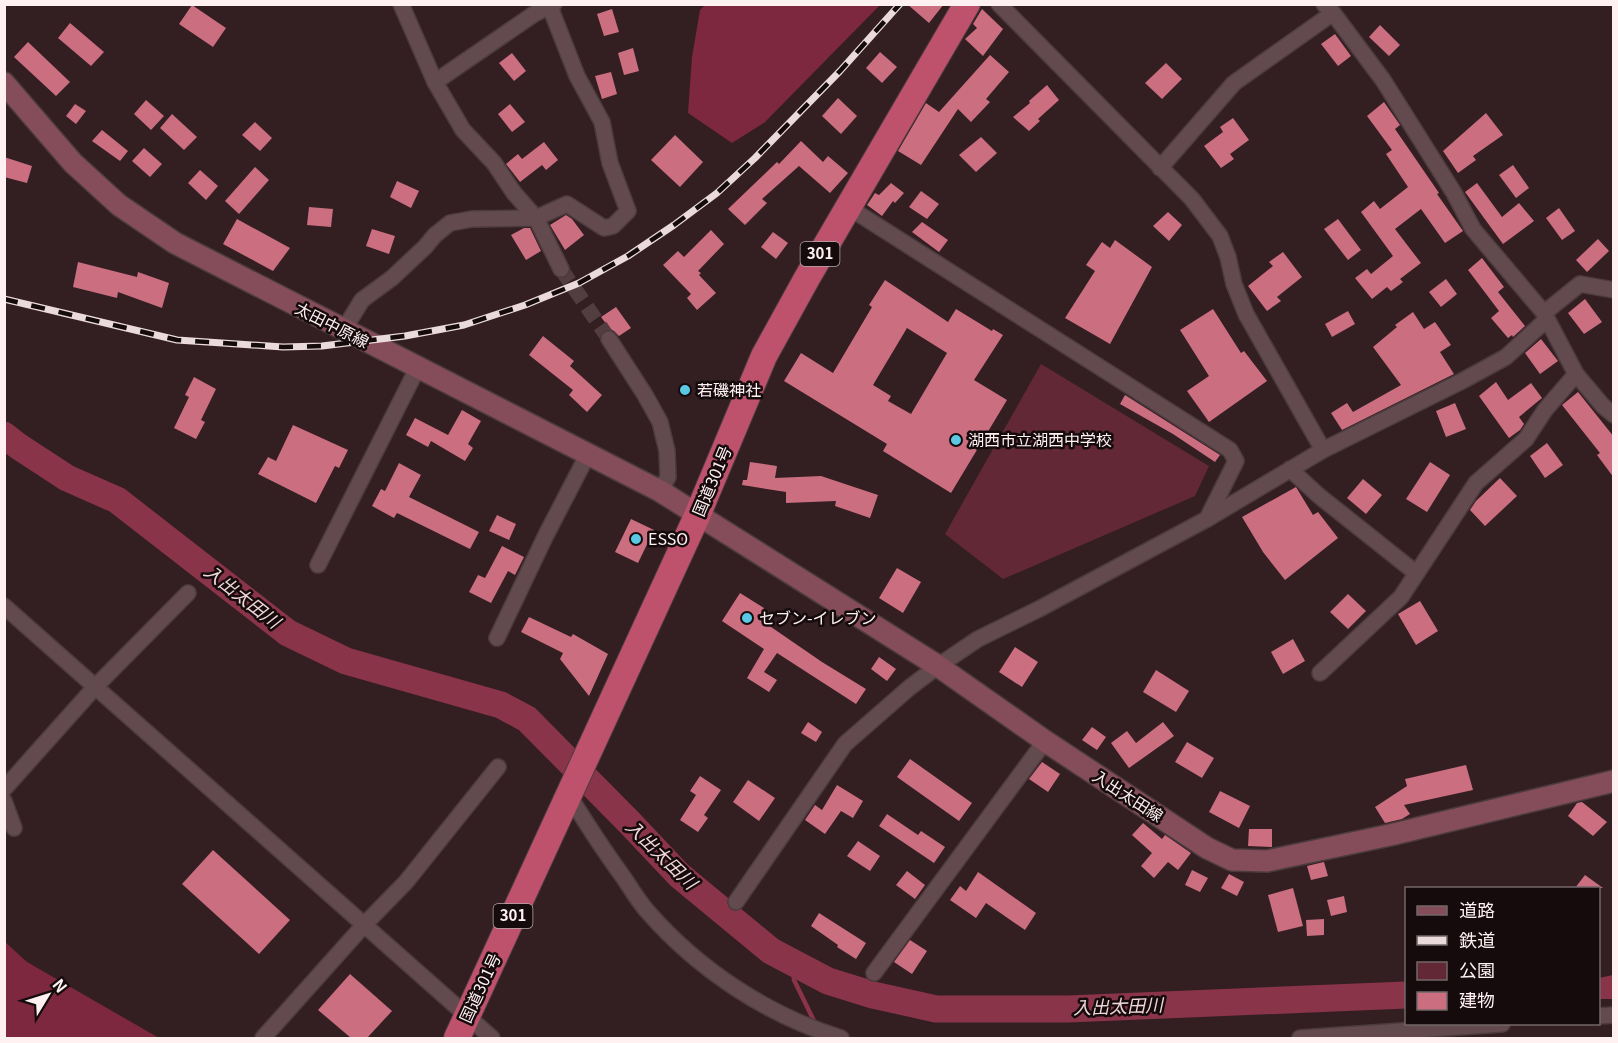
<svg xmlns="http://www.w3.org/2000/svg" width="1618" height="1043" font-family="Georgia,'Noto Sans JP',serif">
	<rect width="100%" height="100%" fill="#331e22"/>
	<polygon fill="#632835" points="1041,364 1209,466 1195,496 1003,579 945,534"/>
	<g fill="#7e283f">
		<polygon points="705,5 705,4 880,5 765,122 732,143 688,113 692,57 700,10"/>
		<polygon points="4,941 27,962 159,1038 5,1038"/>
	</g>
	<polygon fill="#8a3449" points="1613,975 1613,999 1599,999 1599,978"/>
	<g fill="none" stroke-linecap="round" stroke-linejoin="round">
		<polyline stroke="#8a3449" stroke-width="4.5" points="793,963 794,980 816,1025"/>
		<polyline stroke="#8a3449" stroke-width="27" points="4,435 18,446 67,478 117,500 288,633 346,661 501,705 527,719 629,822 679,875 771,951 828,981 873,995 936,1009 1068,1009 1406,995"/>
	</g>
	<g fill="#cb6e80" fill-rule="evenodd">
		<polygon points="907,4 944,4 929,23"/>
		<polygon points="192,5 226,28 213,47 179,24"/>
		<polygon points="612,9 619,32 604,36 597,14"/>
		<polygon points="982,9 1003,29 983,56 965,39 977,28 973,24"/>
		<polygon points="70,23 104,52 91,66 58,38"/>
		<polygon points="1380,25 1400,45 1389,56 1369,37"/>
		<polygon points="1335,34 1351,56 1338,66 1321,44"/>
		<polygon points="28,42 70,82 56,96 14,57"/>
		<polygon points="633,48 639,71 624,75 618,53"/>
		<polygon points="880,52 897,67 882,83 866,68"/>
		<polygon points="512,53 526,71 514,81 499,63"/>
		<polygon points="990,55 1009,72 986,99 990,102 971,122 958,109 921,165 898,151 926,103 939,112"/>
		<polygon points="1166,63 1182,79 1162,99 1145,83"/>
		<polygon points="611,72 617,94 602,99 595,76"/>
		<polygon points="1047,85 1059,100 1038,119 1040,121 1029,131 1013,117 1030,103 1029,101"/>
		<polygon points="838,98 857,116 841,134 822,116"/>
		<polygon points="146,100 164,116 151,130 134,114"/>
		<polygon points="1384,102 1400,125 1395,129 1439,193 1437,194 1463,231 1445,243 1421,209 1395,229 1421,263 1400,279 1403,282 1391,291 1387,287 1372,299 1355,278 1367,269 1371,274 1393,256 1361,212 1374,201 1380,209 1408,187 1386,154 1392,150 1367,116"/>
		<polygon points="75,104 86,111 76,124 66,116"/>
		<polygon points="510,104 525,122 512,132 498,114"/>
		<polygon points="1486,113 1503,135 1473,156 1476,160 1458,173 1443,151"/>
		<polygon points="172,114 197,137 184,150 160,128"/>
		<polygon points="1233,118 1249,140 1230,154 1234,159 1221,168 1204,146 1223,132 1220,127"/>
		<polygon points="255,122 272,138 260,151 242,135"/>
		<polygon points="102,130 128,151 120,161 92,141"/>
		<polygon points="675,135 703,162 680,187 651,160"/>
		<polygon points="981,137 997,153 976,172 959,155"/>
		<polygon points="801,141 823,162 828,156 848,173 830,193 799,166 762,199 767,203 745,225 728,209 777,162 779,164"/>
		<polygon points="544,142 558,160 546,170 542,165 520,182 506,164 518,154 522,159"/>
		<polygon points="144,148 162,164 150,177 132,161"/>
		<polygon points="4,157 32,166 27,183 4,177"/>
		<polygon points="1513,165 1529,188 1516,198 1499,175"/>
		<polygon points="255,167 269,180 239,214 225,201"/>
		<polygon points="200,170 218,186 206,200 188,183"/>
		<polygon points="397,181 419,191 411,208 390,197"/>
		<polygon points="891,183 904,193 895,203 893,201 882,216 867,205 875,193 879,195"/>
		<polygon points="1477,183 1502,217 1519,203 1534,221 1503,244 1465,192"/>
		<polygon points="921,191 939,204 927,219 909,207"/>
		<polygon points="309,207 333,209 331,227 307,225"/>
		<polygon points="1559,208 1575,231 1562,240 1546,218"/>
		<polygon points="1168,212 1182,225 1169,241 1153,226"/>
		<polygon points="566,215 572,219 584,235 565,250 550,225"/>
		<polygon points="237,219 290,248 273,271 223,244"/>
		<polygon points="1338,219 1361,250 1348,260 1324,229"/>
		<polygon points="922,222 948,240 939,252 912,232"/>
		<polygon points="524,228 530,228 541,251 526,260 511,235"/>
		<polygon points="372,229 395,236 389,254 366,246"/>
		<polygon points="711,230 724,244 698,271 701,273 699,275 716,293 697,310 687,298 691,294 663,265 678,251 684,257"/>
		<polygon points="773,232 788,243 776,259 761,247"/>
		<polygon points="1598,239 1609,251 1587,272 1576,260"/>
		<polygon points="1115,240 1152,267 1110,344 1065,318 1095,271 1086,265 1102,242 1110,248"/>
		<polygon points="1283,252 1302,277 1277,297 1281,301 1267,311 1248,286 1273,266 1269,262"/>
		<polygon points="1482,258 1504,287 1498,292 1525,326 1513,337 1512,335 1508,338 1491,318 1499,311 1468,270"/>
		<polygon points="78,262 137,277 138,272 169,283 162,308 118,292 117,298 73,287"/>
		<polygon points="1446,279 1457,294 1441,307 1429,292"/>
		<path d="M885,280l63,42 8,-13 36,22 1,-2 10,6 -29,45 33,20 -56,93 -68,-42 4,-7 -103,-63 17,-28 32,20 39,-66 -3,-2zM907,328l40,25 -36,61 -23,-13 3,-5 -18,-11z"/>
		<polygon points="1585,299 1602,322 1584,334 1568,313"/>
		<polygon points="616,307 631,328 619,336 614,331 610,329 601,317"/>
		<polygon points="1213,309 1241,353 1244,351 1267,381 1209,422 1187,391 1209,376 1180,330"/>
		<polygon points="1348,311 1355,324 1332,337 1325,324"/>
		<polygon points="1413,312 1424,329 1435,322 1451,345 1440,352 1454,374 1342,430 1331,413 1347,403 1353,412 1401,385 1373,347 1397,327 1395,325"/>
		<polygon points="543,336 574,361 570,366 602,395 587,412 569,395 573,390 529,355"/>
		<polygon points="1541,339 1558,361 1540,374 1525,353"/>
		<polygon points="194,377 216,389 201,420 205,422 196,439 174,428 189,397 185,395"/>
		<polygon points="1496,382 1508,400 1531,383 1542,398 1519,417 1524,424 1520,430 1509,438 1479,396"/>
		<polygon points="1578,392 1614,437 1614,478 1597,455 1600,453 1562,405"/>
		<polygon points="1125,395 1220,455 1215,462 1173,434 1120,404"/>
		<polygon points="1455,403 1466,429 1446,437 1436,411"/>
		<polygon points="462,410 481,421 468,444 473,448 465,461 431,441 428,447 406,435 415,418 448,435"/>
		<polygon points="293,425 348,450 339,468 335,466 316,503 258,474 268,457 276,461"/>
		<polygon points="1547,443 1563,465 1545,478 1530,456"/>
		<polygon points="750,462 777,466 775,478 821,476 878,495 870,518 835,506 836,501 786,503 786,492 742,485 743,480 747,480"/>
		<polygon points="1430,462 1450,475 1427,512 1406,499"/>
		<polygon points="399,463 421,475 409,497 479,532 470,549 397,513 394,518 372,506 381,489 385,491"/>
		<polygon points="1500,478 1517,496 1485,526 1470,510 1476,501"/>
		<polygon points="1363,479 1382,495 1366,514 1347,498"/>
		<polygon points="1296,487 1313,515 1318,512 1338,538 1285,580 1263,552 1242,517"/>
		<polygon points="497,515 516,524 509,540 489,531"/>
		<polygon points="631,519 654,530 638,563 615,552"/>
		<polygon points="502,546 524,557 515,575 508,571 491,603 469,592 478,575 485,578"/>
		<polygon points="897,568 921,582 903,613 879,598"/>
		<polygon points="740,593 764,608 758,618 822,662 866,689 856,704 777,653 764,672 777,680 769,692 747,678 764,649 722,621"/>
		<polygon points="1348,594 1366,611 1348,629 1330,612"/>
		<polygon points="1420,601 1438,631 1416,645 1398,614"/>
		<polygon points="529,617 571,637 573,634 608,654 589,696 560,659 563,653 521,632"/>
		<polygon points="1293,639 1305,661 1283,674 1271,652"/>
		<polygon points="1015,647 1038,662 1022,687 999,672"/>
		<polygon points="879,657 896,669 887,681 871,669"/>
		<polygon points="1156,670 1189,691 1176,712 1143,692"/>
		<polygon points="808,722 822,732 816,742 801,733"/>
		<polygon points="1163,722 1174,736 1129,768 1111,743 1127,731 1136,743"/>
		<polygon points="1092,727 1106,737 1097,750 1082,740"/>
		<polygon points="1187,742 1214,758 1202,778 1175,762"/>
		<polygon points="910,759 972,803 959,821 897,777"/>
		<polygon points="1042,762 1060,774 1048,792 1029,779"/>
		<polygon points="1466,765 1473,790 1404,805 1410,814 1402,819 1385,823 1375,807 1407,786 1405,779"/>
		<polygon points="700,776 721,790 704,815 708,818 698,832 680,820 696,795 690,791"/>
		<polygon points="748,780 775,798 759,821 733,802"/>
		<polygon points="837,785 863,801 853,818 841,811 825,834 805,820 815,805 822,810"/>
		<polygon points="1220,791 1250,806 1239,828 1209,812"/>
		<polygon points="1582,802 1607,822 1593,836 1568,816 1577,803"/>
		<polygon points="887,814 918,835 921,831 945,847 934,863 879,826"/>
		<polygon points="1143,823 1162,839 1165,835 1191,853 1178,870 1168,862 1154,878 1141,866 1152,853 1132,835"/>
		<polygon points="1249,829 1272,829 1272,847 1248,846"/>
		<polygon points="858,841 880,856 870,871 847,856"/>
		<polygon points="213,850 290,920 259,954 182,884"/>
		<polygon points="1324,862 1328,876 1311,880 1307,866"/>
		<polygon points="1192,870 1208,878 1200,892 1185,885"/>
		<polygon points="907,871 925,885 915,899 896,885"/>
		<polygon points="978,872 1036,913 1025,930 986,903 976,918 950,900 960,886 966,891"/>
		<polygon points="1229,874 1244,882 1237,896 1221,888"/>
		<polygon points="1585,875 1603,888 1575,888"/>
		<polygon points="1293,888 1303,926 1278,932 1268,895"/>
		<polygon points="1344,896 1347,912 1331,916 1327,900"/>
		<polygon points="819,913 866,943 856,959 837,947 838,945 811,926"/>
		<polygon points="1324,919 1324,935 1307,936 1306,920"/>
		<polygon points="910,940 927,951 912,974 894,962"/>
		<polygon points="350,974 392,1011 367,1038 351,1038 318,1010"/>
	</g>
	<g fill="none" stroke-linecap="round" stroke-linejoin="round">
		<polyline stroke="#523e41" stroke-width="15" stroke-dasharray="15 8" stroke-linecap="butt" points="561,269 609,339"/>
		<defs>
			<g id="minor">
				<polyline points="401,4 435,82 463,130 494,163 514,193 536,218 561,269"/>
				<polyline points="999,4 1192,199 1220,236 1228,257 1234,284 1246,314 1323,450"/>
				<polyline points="1324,4 1333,13 1383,80 1454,193 1473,229 1544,313 1576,374 1603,406 1614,415"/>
				<polyline points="435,82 534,14 554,4"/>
				<polyline points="1160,168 1234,83 1333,13"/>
				<polyline points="848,207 1230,450 1236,461 1207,519"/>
				<polyline points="1544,313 1580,284 1614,290"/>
				<polyline points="343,331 362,300 392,278 425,247 435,235 450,223 472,219 536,218 567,204 604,228 613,226 628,211 610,163 602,122 577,76 550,7"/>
				<polyline points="609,339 645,395 660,422 667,451 668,477 660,491"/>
				<polyline points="1290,469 1318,495 1416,573"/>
				<polyline points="318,565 417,369"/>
				<polyline points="4,606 492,1038"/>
				<polyline points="497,638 546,535 588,454"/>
				<polyline points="1320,673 1401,597 1476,483 1526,439 1545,410 1576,374"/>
				<polyline points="4,789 96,686 188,593"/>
				<path d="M568,794c18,29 36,57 56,84 7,11 15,24 24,34 51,58 119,103 193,126"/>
				<polyline points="4,801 14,828"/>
				<polyline points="736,902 845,744 909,688 938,666 978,639 1039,609 1207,519 1323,450 1462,381 1506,357 1546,320"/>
				<polyline points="874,973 1045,741"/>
				<polyline points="1598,1016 1614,1015"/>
				<polyline points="263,1038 364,925 406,882 498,767"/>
				<polyline points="1300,1038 1502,1024"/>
			</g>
			<polyline id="secondary" points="4,83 73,163 119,205 175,243 660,491 938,666 1045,741 1207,848 1232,860 1267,861 1390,835 1614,781"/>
			<polyline id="trunk" points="457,1038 697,516 764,356 807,278 967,4"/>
		</defs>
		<use href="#minor" stroke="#4c3b3e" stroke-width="18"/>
		<use href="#secondary" stroke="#4c3b3e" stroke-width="24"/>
		<use href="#trunk" stroke="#4c3b3e" stroke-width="28"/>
		<use href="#minor" stroke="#634a4e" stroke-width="15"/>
		<use href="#secondary" stroke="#854d59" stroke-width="21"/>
		<use href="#trunk" stroke="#be526c" stroke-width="26"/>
		<defs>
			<polyline id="rail" points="4,299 177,340 283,347 322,346 405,336 464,325 525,305 579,283 628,256 674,225 717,193 755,158 840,71 900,4"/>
		</defs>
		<use href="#rail" stroke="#eadadc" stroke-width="7"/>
		<use href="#rail" stroke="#150b0d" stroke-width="4.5" stroke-dasharray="14" stroke-linecap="butt"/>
	</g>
	<g fill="#5ac8e5" stroke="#150b0d" stroke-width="2">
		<circle cx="685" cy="390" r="6"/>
		<circle cx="956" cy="440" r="6"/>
		<circle cx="636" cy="539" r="6"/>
		<circle cx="747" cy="618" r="6"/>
	</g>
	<g text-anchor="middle" stroke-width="5" stroke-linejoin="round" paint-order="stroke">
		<g fill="#150b0d" stroke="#b9abad" stroke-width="1.5">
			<rect x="800.5" y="242" width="39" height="24" rx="4.5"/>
			<rect x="493.5" y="904" width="39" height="24" rx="4.5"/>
		</g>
		<g font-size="15" font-weight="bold" fill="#fff0f2">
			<text x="820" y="259">301</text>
			<text x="513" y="921">301</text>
		</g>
		<g font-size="16" fill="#fff0f2" stroke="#150b0d">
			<text transform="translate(332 325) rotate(27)" y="6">太田中原線</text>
			<text transform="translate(712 481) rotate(-67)" y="6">国道301号</text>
			<text transform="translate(1128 796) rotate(33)" y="6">入出太田線</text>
			<text transform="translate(480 988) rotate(-65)" y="6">国道301号</text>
		</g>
		<g font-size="16" fill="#fff0f2" stroke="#150b0d" text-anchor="start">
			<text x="697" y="396">若磯神社</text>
			<text x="968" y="446">湖西市立湖西中学校</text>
			<text x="648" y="545">ESSO</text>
			<text x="759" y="624">セブン-イレブン</text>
		</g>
		<g font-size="18" font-style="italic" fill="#f1d7da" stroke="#150b0d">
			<text transform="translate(242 597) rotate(38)" y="6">入出太田川</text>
			<text transform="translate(661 855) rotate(44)" y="6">入出太田川</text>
			<text transform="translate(1118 1007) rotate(-2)" y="6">入出太田川</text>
		</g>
	</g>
	<rect width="1618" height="1043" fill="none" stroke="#fff0f2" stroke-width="12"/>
	<rect x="1405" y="887" width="195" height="138" fill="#150b0d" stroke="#736769" stroke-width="1.5"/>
	<rect x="1417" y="906" width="30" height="9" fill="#854d59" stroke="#736769" stroke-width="1.5"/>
	<text x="1459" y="917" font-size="18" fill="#fff0f2">道路</text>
	<rect x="1417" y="936" width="30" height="9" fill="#eadadc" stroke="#736769" stroke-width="1.5"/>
	<text x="1459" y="947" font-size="18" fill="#fff0f2">鉄道</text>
	<rect x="1417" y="962" width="30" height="18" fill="#632835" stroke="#736769" stroke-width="1.5"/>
	<text x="1459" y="977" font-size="18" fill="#fff0f2">公園</text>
	<rect x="1417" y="992" width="30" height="18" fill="#cb6e80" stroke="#736769" stroke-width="1.5"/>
	<text x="1459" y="1007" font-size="18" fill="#fff0f2">建物</text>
	<g transform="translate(48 995) rotate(52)" stroke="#150b0d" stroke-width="4.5" paint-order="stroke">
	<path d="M0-4.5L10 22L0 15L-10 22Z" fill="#fff0f2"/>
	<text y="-9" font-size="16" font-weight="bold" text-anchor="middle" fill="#fff0f2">N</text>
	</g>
</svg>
